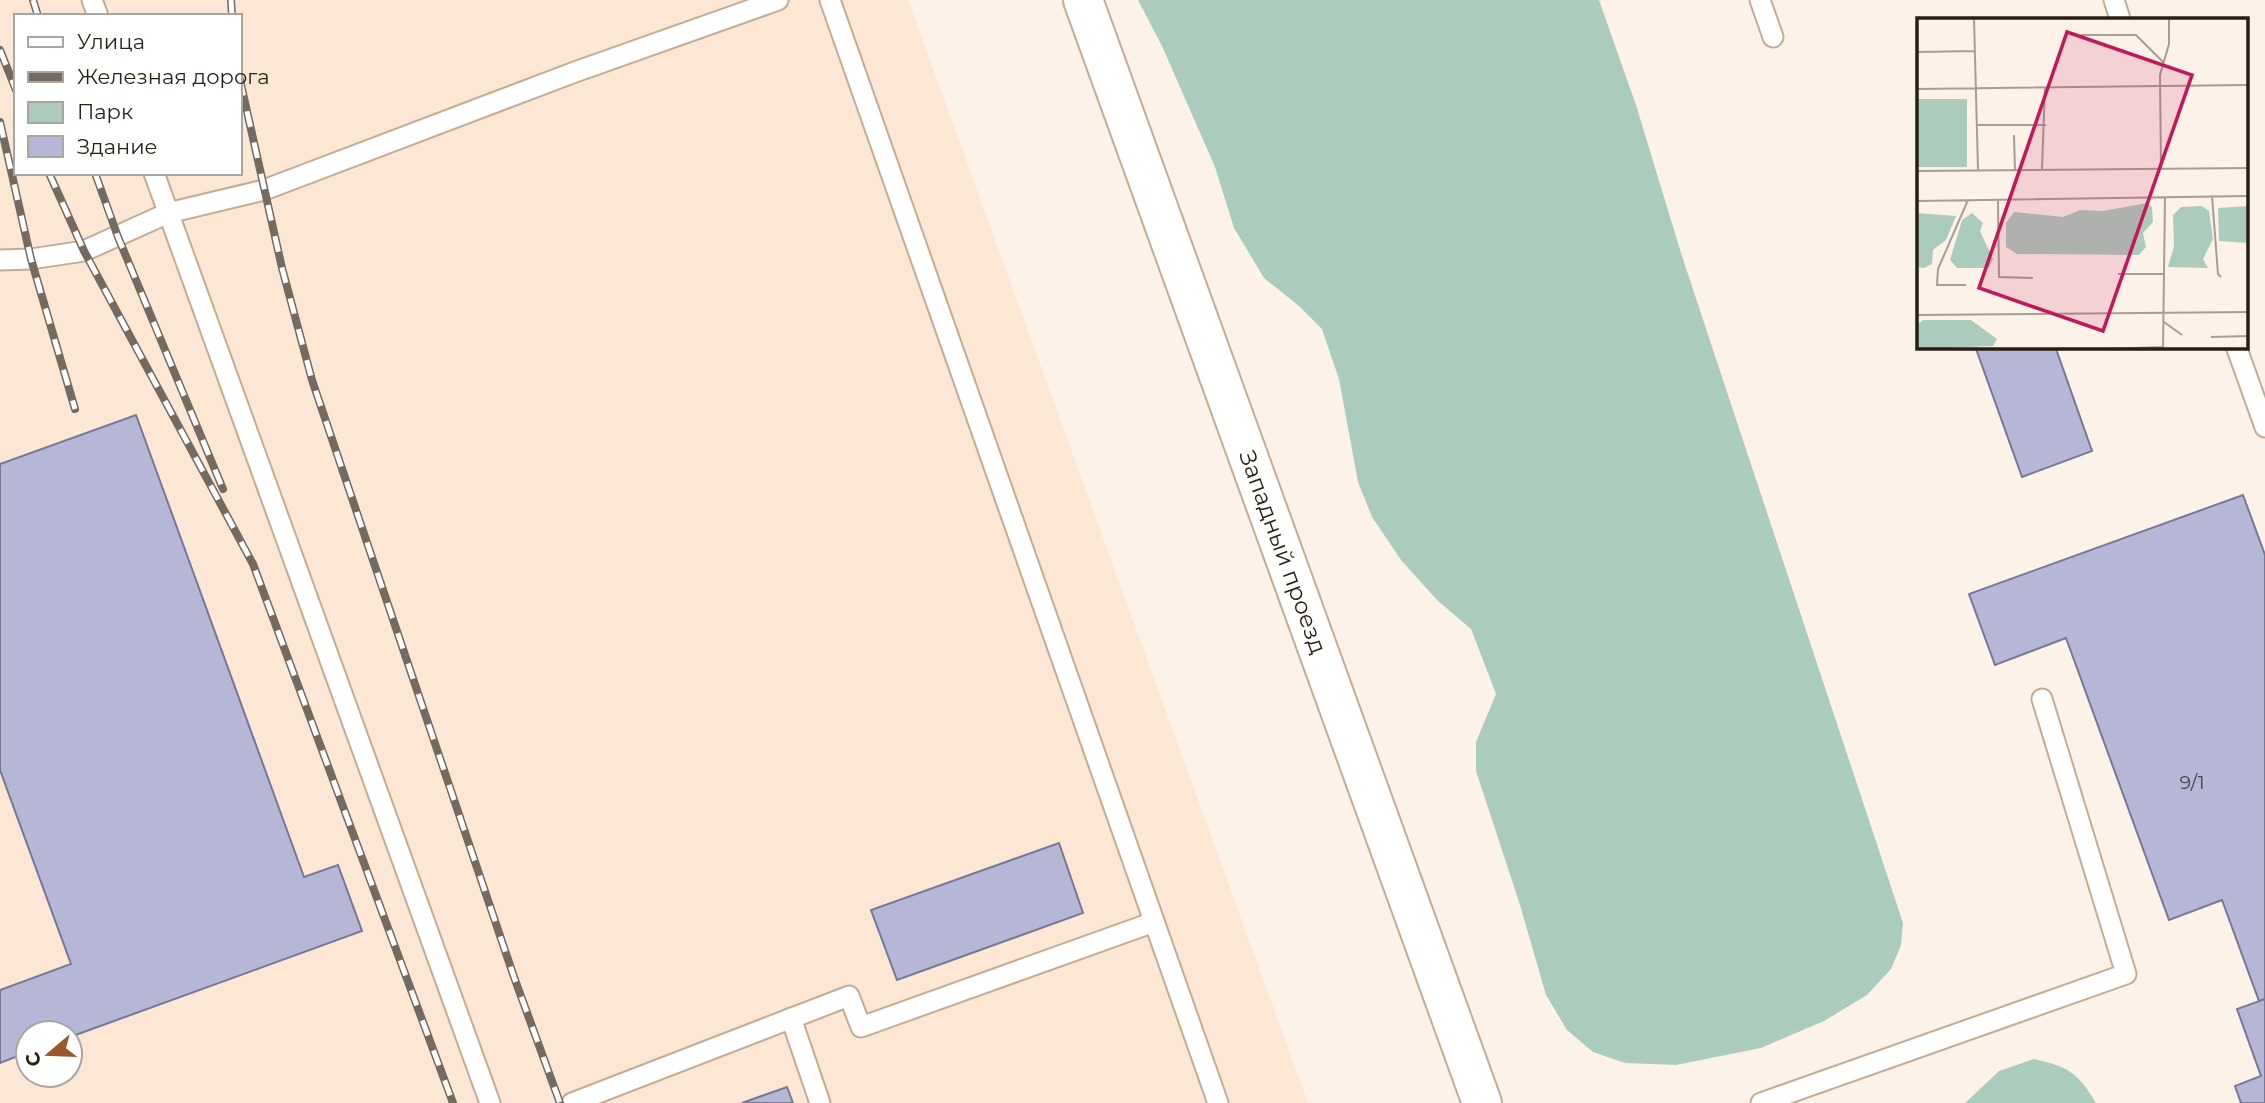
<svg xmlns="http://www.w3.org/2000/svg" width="2265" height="1103" font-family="Montserrat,sans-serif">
	<rect width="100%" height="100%" fill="#fdf2e8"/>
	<path fill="#fbe7d4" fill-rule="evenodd" d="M0,0h908l400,1103h-1308zM16,16h224v157h-224zM28,1033h42v42h-42z"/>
	<g fill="#abccbc">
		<polygon points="1138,0 1599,0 1636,105 1681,253 1903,923 1901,945 1891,969 1867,995 1824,1021 1761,1048 1676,1065 1625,1063 1593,1052 1567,1030 1546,995 1520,905 1476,771 1476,742 1496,694 1471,629 1437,600 1401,560 1372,517 1358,482 1339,379 1322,329 1299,306 1264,278 1234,228 1215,167 1162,46"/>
		<path d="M2034,1059c35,8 43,13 62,44h-131l34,-32z"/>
	</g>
	<g fill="#b6b6d7" stroke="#787896" stroke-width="2">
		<polygon points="1975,346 2055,346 2092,451 2022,477"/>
		<polygon points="136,415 304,877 338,865 362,931 70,1037 70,1033 28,1033 28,1052 0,1063 0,990 71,964 0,770 0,464"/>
		<polygon points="2243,495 2265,555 2265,999 2259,1001 2222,900 2169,920 2066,638 1995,665 1969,594"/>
		<polygon points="1059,843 1083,913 897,980 871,910"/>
		<polygon points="2265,999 2265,1103 2241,1103 2235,1086 2261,1076 2237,1009"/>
		<polygon points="787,1087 793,1103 742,1103"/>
	</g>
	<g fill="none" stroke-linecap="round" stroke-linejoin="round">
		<defs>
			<g id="lane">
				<polyline points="92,0 98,16"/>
				<polyline points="830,0 1218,1103"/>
				<polyline points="1760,0 1773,37"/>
				<polyline points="2114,0 2120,19"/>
				<polyline points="154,173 490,1103"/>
				<polyline points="0,260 31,259 84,251 168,213 264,190 575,72 778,0"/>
				<polyline points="2236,346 2265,427"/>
				<polyline points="791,1018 820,1103"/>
				<polyline points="572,1103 849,996 861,1027 1154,922"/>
				<polyline points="1761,1103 2126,974 2042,699"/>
			</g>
			<polyline id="primary" points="1083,0 1482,1103"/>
		</defs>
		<use href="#lane" stroke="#c4ab92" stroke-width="23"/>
		<use href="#primary" stroke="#c4ab92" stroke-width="42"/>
		<use href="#lane" stroke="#fff" stroke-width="19"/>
		<use href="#primary" stroke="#fff" stroke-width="38"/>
		<defs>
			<g id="rail">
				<polyline points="33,0 38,16"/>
				<polyline points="231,0 232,16"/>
				<polyline points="0,50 16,90"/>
				<polyline points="240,80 282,268 312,380 514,977 560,1103"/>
				<polyline points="0,122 31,259 75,409"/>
				<polyline points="49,173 84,251 253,564 453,1103"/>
				<polyline points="95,173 118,237 223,489"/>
			</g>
		</defs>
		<use href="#rail" stroke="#746a60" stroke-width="8"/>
		<use href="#rail" stroke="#fff" stroke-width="5" stroke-dasharray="16" stroke-linecap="butt"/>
	</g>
	<g text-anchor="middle" stroke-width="7" stroke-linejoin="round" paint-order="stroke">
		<g font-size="19" fill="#4b4445">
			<text x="2192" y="789">9/1</text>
		</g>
		<g font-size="23" fill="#271e14" stroke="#fff">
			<text transform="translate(1283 552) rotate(70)" y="8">Западный проезд</text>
		</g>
	</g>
	<g transform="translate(1917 18)">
		<rect width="331" height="331" fill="#fdf2e8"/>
		<path d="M0,81h50v68h-50zM230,185l5,4 1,15 -10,11 3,14 -7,8 -122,-1 -11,-7v-24l8,-11 49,5 17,-7 23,1zM331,188v37l-29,-2 -1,-33zM264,189l21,-1 7,5 4,28 -10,20 5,9 -40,-1 6,-21 -1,-31zM0,195l39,3 -10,24 -13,10 -1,14 -8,4 -7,-1zM55,195l11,10 -3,8 13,28 -4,9h-32l-7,-8 12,-40zM6,302h48l26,19 -4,7 -76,3v-24z" fill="#abccbc"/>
		<path fill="none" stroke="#a79d93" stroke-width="2" d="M57,0l4,152M164,17h55l27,27M0,34l58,-1M0,71l331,-4M60,107h69M97,117l1,35M125,151l3,-82M244,151l-1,-94 9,-31v-26M0,153l331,-3M295,178l6,78 3,3M81,182l1,77 34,1M0,183l331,-5M201,256h45M0,263v27M49,267h-29l1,-16 30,-69M0,297l331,-3M247,304l18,13M294,319l37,-1M188,331l58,-2M246,331l2,-152"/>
		<path fill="#c2185b" fill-opacity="0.15" stroke="#c2185b" stroke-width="3.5" d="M150,14l125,43 -89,256 -124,-43z"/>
		<rect width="331" height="331" fill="none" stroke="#271e14" stroke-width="3.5"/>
	</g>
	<rect x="14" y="14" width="228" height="161" fill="#ffffff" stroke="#a9a5a1" stroke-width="2"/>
	<rect x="28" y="37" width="35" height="10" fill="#ffffff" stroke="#a9a5a1" stroke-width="2"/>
	<text x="77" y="49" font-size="21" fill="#271e14">Улица</text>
	<rect x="28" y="72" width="35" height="10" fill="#746a60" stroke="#a9a5a1" stroke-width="2"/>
	<text x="77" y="84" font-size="21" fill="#271e14">Железная дорога</text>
	<rect x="28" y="102" width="35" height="21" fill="#abccbc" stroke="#a9a5a1" stroke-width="2"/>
	<text x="77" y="119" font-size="21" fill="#271e14">Парк</text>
	<rect x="28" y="136" width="35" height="21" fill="#b6b6d7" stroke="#a9a5a1" stroke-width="2"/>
	<text x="77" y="154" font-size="21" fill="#271e14">Здание</text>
	<g transform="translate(49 1054) rotate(251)"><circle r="33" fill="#ffffff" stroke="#a9a5a1" stroke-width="2"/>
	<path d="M0-5L12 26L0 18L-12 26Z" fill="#9b572a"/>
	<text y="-10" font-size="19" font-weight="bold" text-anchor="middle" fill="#271e14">С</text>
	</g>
</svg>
